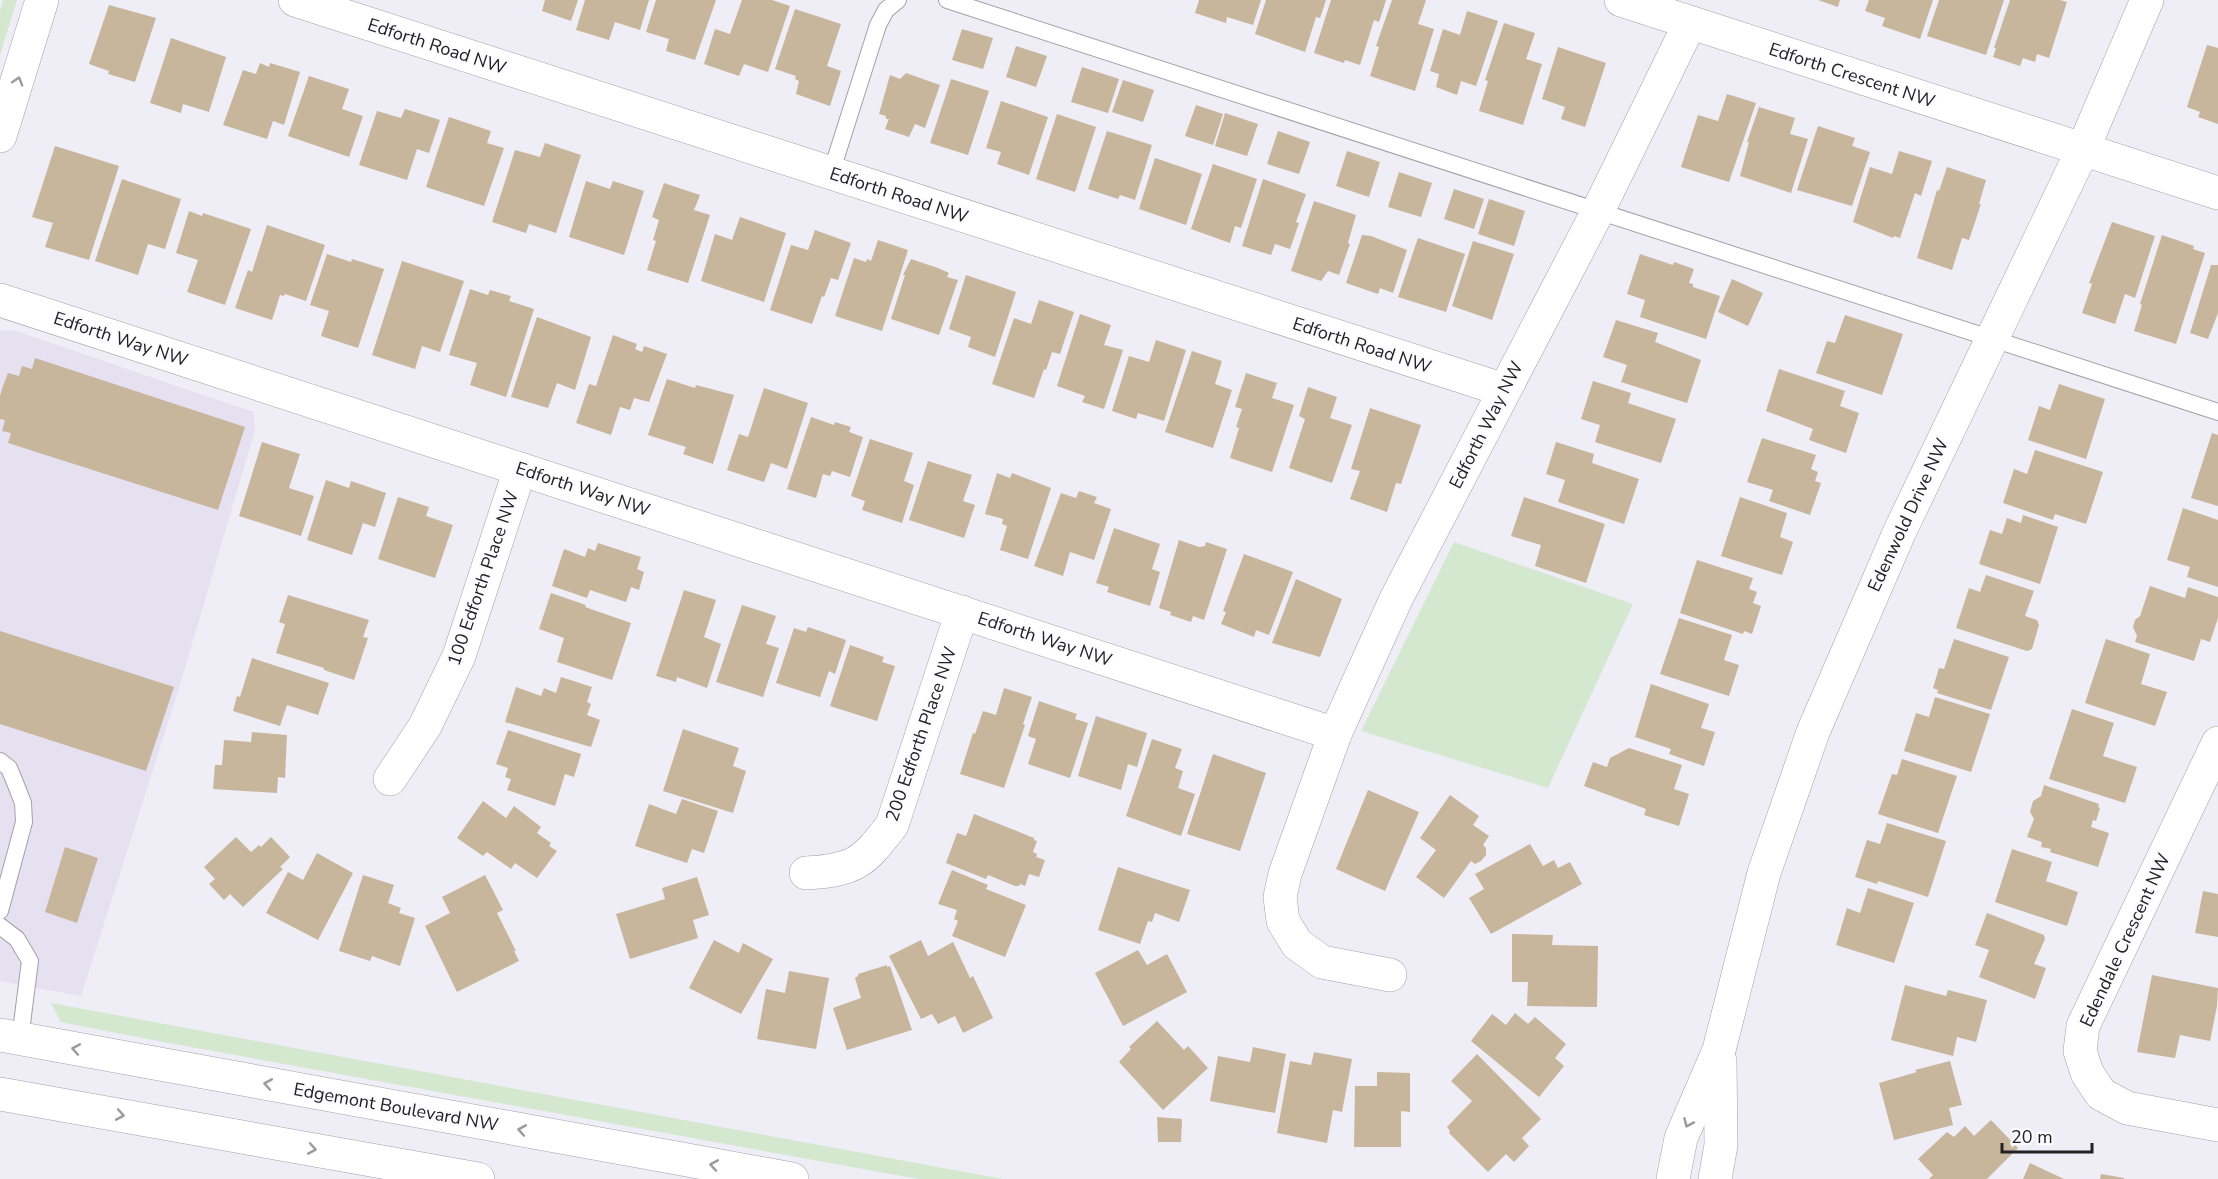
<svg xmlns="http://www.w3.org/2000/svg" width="2218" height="1179" font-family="'Nunito Sans',sans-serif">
	<rect width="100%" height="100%" fill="#efedf6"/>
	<polygon fill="#e5e1f1" points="13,330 253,412 255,430 179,688 81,996 0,981 0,331"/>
	<g fill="#d4e8d0">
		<polygon points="3,0 17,0 0,55 0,10"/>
		<polygon points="1454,542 1633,604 1548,788 1361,731"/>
		<polygon points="51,1003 1003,1179 918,1179 147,1039 61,1022"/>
	</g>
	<g fill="#c7b69c">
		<polygon points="545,0 578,0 571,21 542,11"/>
		<polygon points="585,0 649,0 640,30 615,22 609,40 576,30"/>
		<polygon points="656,0 716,0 695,60 666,51 669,39 646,32"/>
		<polygon points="742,0 772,0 790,6 768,72 744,64 739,76 704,64 715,29 730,34"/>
		<polygon points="1199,0 1261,0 1253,25 1227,17 1226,23 1195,13"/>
		<polygon points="1266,0 1326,0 1320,18 1316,17 1305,52 1255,34"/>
		<polygon points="1331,0 1386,0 1379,22 1374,20 1360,65 1345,60 1344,63 1314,53"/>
		<polygon points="1392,0 1426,0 1418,24 1434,29 1415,91 1370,76 1379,47 1376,46"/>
		<polygon points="1818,0 1840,0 1838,7"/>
		<polygon points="1869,0 1933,0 1920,39 1882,26 1885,18 1865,11"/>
		<polygon points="1939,0 2004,0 1986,55 1927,36"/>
		<polygon points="2010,0 2060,0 2067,2 2049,58 2037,54 2035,62 2023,58 2020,66 1993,57 1996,48 1994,48"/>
		<polygon points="109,5 156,18 135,82 108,74 109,71 89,64"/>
		<polygon points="795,9 841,24 827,66 841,71 830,106 796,94 799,81 795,79 796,76 775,69"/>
		<polygon points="1467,11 1498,21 1476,86 1461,81 1457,95 1436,87 1439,74 1430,71 1443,29 1460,35"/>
		<polygon points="1504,23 1535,33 1526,59 1542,64 1523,125 1479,111 1488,81 1485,80"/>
		<polygon points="962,29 993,38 983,69 952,60"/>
		<polygon points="171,38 226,57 209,112 183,104 181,113 150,103"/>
		<polygon points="2207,45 2218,48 2218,124 2198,117 2200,112 2187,107"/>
		<polygon points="1016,46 1047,56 1036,87 1006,77"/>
		<polygon points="1558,47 1606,63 1585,127 1561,119 1565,107 1542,99"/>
		<polygon points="260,63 269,67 270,63 300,72 284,125 273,121 267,139 223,125 243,70 256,74"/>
		<polygon points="1082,67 1119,79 1108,113 1071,102"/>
		<polygon points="906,73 940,85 925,128 915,124 909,137 885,129 889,119 886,119 886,116 879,114 890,75 900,79"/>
		<polygon points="309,76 349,89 342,109 363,116 349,157 288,136"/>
		<polygon points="951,79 989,91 968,155 930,143"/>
		<polygon points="1123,80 1154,90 1143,122 1112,112"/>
		<polygon points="1727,94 1756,103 1729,182 1681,167 1698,115 1718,121"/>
		<polygon points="1001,101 1048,117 1029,175 997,164 1001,152 986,148"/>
		<polygon points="1196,105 1223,114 1213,145 1185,136"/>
		<polygon points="1759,107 1795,118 1790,134 1808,139 1791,193 1740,176 1749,142 1747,142"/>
		<polygon points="405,109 440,120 429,153 417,149 407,180 359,165 377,111 401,118"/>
		<polygon points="1225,113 1258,124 1247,156 1215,146"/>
		<polygon points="1057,114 1096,127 1075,192 1036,179"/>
		<polygon points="449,117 491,131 487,143 504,148 484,206 426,187"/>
		<polygon points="1818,126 1855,138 1852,146 1870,152 1852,206 1797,190"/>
		<polygon points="1107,131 1152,145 1135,200 1120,195 1118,199 1088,189"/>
		<polygon points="1278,131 1310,142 1299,174 1267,164"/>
		<polygon points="545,143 581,155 556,233 529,224 526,233 492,222 515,150 540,157"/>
		<polygon points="55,146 119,166 89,260 45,247 53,223 32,217"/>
		<polygon points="1347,151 1380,162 1369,197 1336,186"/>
		<polygon points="1899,151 1932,161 1921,196 1915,193 1900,238 1894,236 1893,238 1853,222 1870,167 1892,174"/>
		<polygon points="1155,158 1202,174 1186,225 1139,209"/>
		<polygon points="1213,164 1257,179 1241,228 1235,226 1230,243 1191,229"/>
		<polygon points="1947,167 1986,180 1979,204 1981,204 1969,240 1962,238 1952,270 1917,258 1937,190 1939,191"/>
		<polygon points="1399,172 1432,183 1421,217 1388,207"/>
		<polygon points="122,179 181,199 165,249 148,244 138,275 95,261"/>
		<polygon points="1263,179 1306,194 1296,222 1299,223 1290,249 1275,244 1271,255 1242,246"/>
		<polygon points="586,181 610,189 613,181 644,191 624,255 569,237"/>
		<polygon points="664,183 700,195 694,210 710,215 688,283 647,270 656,241 653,240 659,220 652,217"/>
		<polygon points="1454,189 1484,199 1474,229 1444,219"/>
		<polygon points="1489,199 1525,211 1514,246 1478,234"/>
		<polygon points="1314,201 1356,215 1348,243 1350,244 1339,275 1328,271 1321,281 1291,271"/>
		<polygon points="189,211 202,216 203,213 251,229 225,305 187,292 198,260 176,253"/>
		<polygon points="740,217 786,233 764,302 701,281 715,234 732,240"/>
		<polygon points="2112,222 2155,236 2135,298 2125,294 2115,324 2082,313 2092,284 2089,283"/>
		<polygon points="267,225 325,245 306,301 285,294 284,296 280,295 272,320 235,308 248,270 252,272"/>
		<polygon points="815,230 851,243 838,280 831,278 824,297 822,296 812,324 770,310 791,245 808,250"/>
		<polygon points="1362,235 1371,236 1407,250 1393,293 1380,288 1378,294 1346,283"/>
		<polygon points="2162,235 2194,246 2193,249 2205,253 2176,344 2134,331 2142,305 2140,304"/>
		<polygon points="1418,238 1465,254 1446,312 1398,297"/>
		<polygon points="878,240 908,250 882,331 835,316 854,258 866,262 867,259 871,261"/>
		<polygon points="1473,241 1514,254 1492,320 1452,306"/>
		<polygon points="327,254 351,262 352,259 384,269 358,348 321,336 329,311 310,305"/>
		<polygon points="1640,254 1673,265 1674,262 1694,269 1689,283 1693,284 1693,287 1720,296 1706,339 1640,317 1645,300 1627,294"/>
		<polygon points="911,259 938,268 949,273 947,277 958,280 939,335 891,319 905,275 903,275"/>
		<polygon points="402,261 464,281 440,352 422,346 415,369 372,355"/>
		<polygon points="2211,265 2218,265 2218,313 2208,339 2190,333"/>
		<polygon points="966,275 1016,292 995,357 968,347 971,337 949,329"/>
		<polygon points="1732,279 1763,293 1748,326 1718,312"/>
		<polygon points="470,289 488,295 490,290 511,296 509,301 534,309 506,397 470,385 477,363 449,355"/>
		<polygon points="1039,300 1074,312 1060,354 1052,352 1046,370 1044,369 1034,398 992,384 1014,318 1031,324"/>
		<polygon points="1080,314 1111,325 1104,345 1123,350 1104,409 1082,402 1085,396 1057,386"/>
		<polygon points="1845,315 1903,334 1882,395 1816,373 1827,341 1835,343"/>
		<polygon points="537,317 591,337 575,390 557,383 548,408 511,397"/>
		<polygon points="1616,320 1658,333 1655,342 1701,360 1687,403 1621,382 1627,365 1603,357"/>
		<polygon points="613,335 637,344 635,349 642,352 644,346 667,354 649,402 634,398 630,410 620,407 611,435 576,423 589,384 596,386"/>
		<polygon points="1156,340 1186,350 1164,421 1138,413 1136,419 1112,411 1129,356 1149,362"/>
		<polygon points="1192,351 1222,361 1215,384 1232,390 1213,448 1165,432"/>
		<polygon points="35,358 245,427 218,510 8,443 11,433 2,431 5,420 0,419 0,396 3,386 8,373 19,376 22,366 32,369"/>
		<polygon points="1779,369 1845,391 1840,406 1859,413 1846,453 1809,440 1813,429 1766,411"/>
		<polygon points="1246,373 1277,383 1272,398 1294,405 1272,472 1230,458 1239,428 1236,427 1242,409 1235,407"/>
		<polygon points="667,379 695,388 696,385 734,395 713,464 683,454 686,447 648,435"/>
		<polygon points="1593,381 1631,393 1628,403 1676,419 1661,463 1595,442 1600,425 1581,419"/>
		<polygon points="2059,384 2105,399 2086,459 2028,440 2039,406 2050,410"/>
		<polygon points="1308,387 1337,397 1330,418 1352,425 1332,483 1289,468 1305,419 1299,416"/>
		<polygon points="764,388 808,403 787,469 771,463 764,482 727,470 739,434 748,437"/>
		<polygon points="1370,408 1421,425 1401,484 1396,483 1387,512 1350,499 1360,471 1351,469"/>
		<polygon points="811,417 834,425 835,422 851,427 849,432 863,437 850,477 832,471 830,476 823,474 816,498 787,489"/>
		<polygon points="2212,433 2218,435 2218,506 2191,498"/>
		<polygon points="1762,438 1816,455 1811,469 1818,472 1815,481 1821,483 1810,515 1769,501 1773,490 1747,482"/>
		<polygon points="870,439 913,453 904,481 914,485 902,523 862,510 865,501 851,496"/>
		<polygon points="262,442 300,454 289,488 314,496 301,536 239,516"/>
		<polygon points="1556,442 1594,454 1592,463 1639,479 1624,524 1558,502 1565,480 1546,474"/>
		<polygon points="2035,450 2103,472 2086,524 2055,514 2053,520 2003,503 2014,469 2027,474"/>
		<polygon points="928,461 972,475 963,501 975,505 964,538 909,520"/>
		<polygon points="997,473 1010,478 1012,473 1051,488 1028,559 1000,550 1007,526 1002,524 1003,519 985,514"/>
		<polygon points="326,480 349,488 351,481 386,493 375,527 363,523 352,555 307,540"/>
		<polygon points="1079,491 1097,497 1094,503 1111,509 1094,560 1070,552 1063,576 1034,566 1061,493 1076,498"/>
		<polygon points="398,497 429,507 426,516 453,525 435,578 378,559"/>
		<polygon points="1524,497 1605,524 1586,583 1535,566 1541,545 1511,536"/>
		<polygon points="1740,497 1787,513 1780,537 1793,542 1782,575 1721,556"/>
		<polygon points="2183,508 2218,520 2218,587 2187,577 2190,567 2167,560"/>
		<polygon points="2023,515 2058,527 2040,584 1979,564 1990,530 2002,534 2007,518 2021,523"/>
		<polygon points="1114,528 1160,544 1152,569 1160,572 1150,606 1107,592 1109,587 1096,583"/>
		<polygon points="1179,540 1199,547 1205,546 1206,542 1227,549 1204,620 1193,616 1191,622 1170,615 1171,612 1159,608"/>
		<polygon points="598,543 641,557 637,569 644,572 639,590 631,587 626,602 590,590 587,598 552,586 564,549 585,557 588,548 595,551"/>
		<polygon points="1244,554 1293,572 1269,635 1256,630 1254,637 1221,624 1226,612 1223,611"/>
		<polygon points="1697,560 1753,578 1749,589 1757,592 1753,603 1761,606 1752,634 1744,631 1743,634 1680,613"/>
		<polygon points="1986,575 2034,591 2025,616 2037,620 2039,625 2032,649 2027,651 1956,628 1969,588 1980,592"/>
		<polygon points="1296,579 1342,599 1320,657 1272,643"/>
		<polygon points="2150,586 2185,598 2188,587 2218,597 2218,618 2210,642 2201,639 2194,661 2135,642 2137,636 2133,627 2135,620 2140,616"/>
		<polygon points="684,590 716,600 704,637 721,644 707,688 677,677 676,682 656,676"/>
		<polygon points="551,593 586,605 585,607 631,623 612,680 557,662 564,638 539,629"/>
		<polygon points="288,595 369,620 363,637 368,638 354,680 324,670 324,668 276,653 285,624 279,622"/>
		<polygon points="742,605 776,616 766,644 779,648 763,697 716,682"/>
		<polygon points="1679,618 1732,635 1724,660 1739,665 1729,696 1660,674"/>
		<polygon points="808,627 846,640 835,674 829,671 820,697 776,683 794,628 806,632"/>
		<polygon points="0,631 174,687 146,771 0,724"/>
		<polygon points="1954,639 2009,657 1991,710 1937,693 1938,690 1933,688 1939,668 1944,669"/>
		<polygon points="2106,639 2150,654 2141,684 2167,692 2155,726 2085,703"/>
		<polygon points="850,645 884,657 882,662 895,666 877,721 830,706"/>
		<polygon points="252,658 329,683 318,715 287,705 280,726 233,711 237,696 240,697"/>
		<polygon points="561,677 592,687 587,702 591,704 587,715 600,720 591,747 505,722 516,687 541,696 544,688 556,693"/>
		<polygon points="1651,684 1709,704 1701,728 1715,732 1704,766 1669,754 1671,749 1635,737"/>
		<polygon points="1004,688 1032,697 1023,724 1025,725 1004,788 960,774 973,733 975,734 983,711 996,715"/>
		<polygon points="1935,697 1990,714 1971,772 1904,751 1916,713 1929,717"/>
		<polygon points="1039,701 1077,714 1075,719 1088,723 1070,778 1028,764 1036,739 1028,736"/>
		<polygon points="2072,709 2114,723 2103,756 2137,767 2125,803 2049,779"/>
		<polygon points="1096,716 1147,733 1137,767 1128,764 1121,790 1078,776"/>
		<polygon points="683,729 739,748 733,766 746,771 733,813 663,791"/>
		<polygon points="508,730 581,754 574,777 565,774 555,806 507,790 511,779 505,777 508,768 496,764"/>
		<polygon points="252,732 287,735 285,778 278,777 277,793 213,789 215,765 222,765 224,740 251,742"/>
		<polygon points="1152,739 1182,749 1175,768 1183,771 1178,788 1195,794 1181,836 1126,816"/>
		<polygon points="1629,748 1682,765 1674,789 1689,794 1679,826 1644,815 1646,809 1584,786 1593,762 1607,767 1610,758"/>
		<polygon points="1213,754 1266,773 1240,851 1187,834"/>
		<polygon points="1902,759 1957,776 1938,833 1878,814 1892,774 1897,775"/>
		<polygon points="2044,785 2099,804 2098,807 2100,808 2096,821 2093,820 2091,827 2109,833 2098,867 2050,852 2051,849 2041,847 2042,842 2027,837 2034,819 2030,812 2033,801 2041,796"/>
		<polygon points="1368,790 1419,812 1385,891 1336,869"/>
		<polygon points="1450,795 1479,816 1473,825 1489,836 1483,845 1486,848 1486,855 1481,861 1475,864 1471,861 1444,898 1416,877 1436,850 1420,838"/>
		<polygon points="682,799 718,811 704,853 692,849 687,863 635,846 649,804 676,814"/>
		<polygon points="483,801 506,818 514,806 541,827 537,833 551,843 549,846 557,851 537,878 515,863 511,869 487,852 483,856 457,838"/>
		<polygon points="974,814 1034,838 1034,840 1037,841 1033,852 1037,854 1036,857 1045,860 1039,877 1029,874 1025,886 1020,884 1019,886 1015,886 988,875 986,879 946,863 957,833 966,836"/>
		<polygon points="1887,823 1946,841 1928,897 1878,881 1877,884 1855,877 1867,840 1880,844"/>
		<polygon points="236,837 251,852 259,845 261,847 271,837 290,857 280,867 283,869 243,907 230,894 224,900 209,884 215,879 204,867"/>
		<polygon points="1530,844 1543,866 1554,860 1558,868 1570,862 1582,884 1491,934 1469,898 1484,889 1475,874"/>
		<polygon points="65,847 98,858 77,923 45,912"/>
		<polygon points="2012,849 2052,862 2046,881 2078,892 2067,926 1995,902"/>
		<polygon points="317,853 353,873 318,940 266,913 288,872 303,880"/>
		<polygon points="1118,867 1190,890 1179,922 1155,913 1152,922 1148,921 1140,944 1098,930"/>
		<polygon points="952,870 988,885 986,889 1026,905 1005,957 952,936 958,921 954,919 957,910 938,904"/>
		<polygon points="363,875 394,885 388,903 401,908 399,913 415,918 400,966 372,956 370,961 339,951"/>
		<polygon points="485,875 503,910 497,913 516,951 514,951 519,961 457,992 425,926 450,913 442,897"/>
		<polygon points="697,877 709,915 693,920 698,938 630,959 616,914 665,899 662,888"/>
		<polygon points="1868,888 1914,903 1894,963 1836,945 1847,908 1860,913"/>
		<polygon points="2203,891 2218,894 2218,937 2195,933"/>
		<polygon points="1987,913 2044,935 2045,939 2034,964 2046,968 2035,999 1979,977 1989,950 1975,945"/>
		<polygon points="1512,934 1553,935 1552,945 1598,946 1597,1007 1527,1006 1528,982 1512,982"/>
		<polygon points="714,940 739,953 743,943 773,959 741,1014 689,988"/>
		<polygon points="921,940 928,956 953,942 970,978 973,976 993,1018 963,1033 955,1016 938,1024 932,1014 921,1019 889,956"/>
		<polygon points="1138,950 1147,965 1167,954 1187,992 1123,1026 1095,973"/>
		<polygon points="887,965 887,967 890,966 912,1030 847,1050 833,1008 861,998 855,978 858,976 858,974"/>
		<polygon points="789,971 829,978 816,1049 757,1039 766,989 785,993"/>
		<polygon points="2152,975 2218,988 2217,1006 2210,1041 2180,1035 2175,1058 2137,1052"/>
		<polygon points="1905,985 1946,996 1948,990 1987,1000 1976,1042 1957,1037 1953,1056 1891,1040"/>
		<polygon points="1515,1013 1528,1024 1535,1017 1566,1044 1555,1058 1564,1066 1539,1097 1471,1041 1492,1014 1506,1025"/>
		<polygon points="1157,1021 1184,1050 1188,1046 1208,1068 1163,1110 1119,1062 1131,1049 1129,1047"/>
		<polygon points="1253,1047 1286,1054 1275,1113 1210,1101 1218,1056 1250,1062"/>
		<polygon points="1314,1052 1352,1059 1342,1112 1333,1110 1327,1143 1277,1133 1290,1061 1311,1065"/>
		<polygon points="1477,1054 1541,1119 1522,1138 1529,1146 1514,1162 1506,1154 1488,1172 1449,1133 1450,1131 1447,1127 1472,1101 1451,1081"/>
		<polygon points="1950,1061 1962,1105 1949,1108 1953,1125 1894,1140 1879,1083 1917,1072 1915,1070"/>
		<polygon points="1377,1072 1410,1073 1410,1112 1401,1111 1401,1147 1354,1147 1355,1086 1377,1086"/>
		<polygon points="1157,1117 1182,1119 1181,1142 1158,1142"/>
		<polygon points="1991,1120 2018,1148 1987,1179 1929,1179 1933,1175 1918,1159 1947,1132 1954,1137 1965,1126 1974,1136"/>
		<polygon points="2030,1163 2064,1179 2023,1179"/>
		<polygon points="2101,1174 2124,1178 2124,1179 2100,1179"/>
	</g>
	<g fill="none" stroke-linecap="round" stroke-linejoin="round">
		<defs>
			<g id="lane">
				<polyline points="947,0 2218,412"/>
				<polyline points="831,173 878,25 886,10 898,0"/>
				<polyline points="0,761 9,768 16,785 23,803 24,822 0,911"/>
				<polyline points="0,926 17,939 30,961 20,1039"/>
			</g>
			<g id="street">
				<polyline points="295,0 1504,390"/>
				<polyline points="1621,0 2218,193"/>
				<polyline points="0,300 1335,734 1396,599 1598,211 1690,23"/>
				<polyline points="1335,734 1285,874 1280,897 1283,921 1297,944 1322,962 1390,975"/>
				<polyline points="2218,743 2083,1026 2080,1051 2087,1073 2101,1094 2127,1108 2218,1125"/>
				<polyline points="390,779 425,726 459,656 520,469"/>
				<path d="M806,873c49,-3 57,-10 86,-48l70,-213"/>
			</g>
			<g id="secondary">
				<polyline points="0,136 42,0"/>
				<polyline points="0,1035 792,1179"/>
				<polyline points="0,1094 478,1179"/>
				<polyline points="1673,1179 1681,1138 1719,1050 1764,873 1813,732 1899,533 2083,149 2147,0"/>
				<polyline points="1715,1179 1721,1145 1720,1061"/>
			</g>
		</defs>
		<use href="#lane" stroke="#a2a0a8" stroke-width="18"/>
		<use href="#street" stroke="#a2a0a8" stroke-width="34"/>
		<use href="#secondary" stroke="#a2a0a8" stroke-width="34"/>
		<use href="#lane" stroke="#fff" stroke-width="16"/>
		<use href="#street" stroke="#fff" stroke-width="33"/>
		<use href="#secondary" stroke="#fff" stroke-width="33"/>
	</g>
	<defs><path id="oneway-chevron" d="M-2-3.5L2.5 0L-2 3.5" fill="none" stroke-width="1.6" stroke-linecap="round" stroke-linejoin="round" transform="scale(1.5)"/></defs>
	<g stroke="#9c9b9c">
		<use href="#oneway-chevron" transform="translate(18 81) rotate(-73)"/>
		<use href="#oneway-chevron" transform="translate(76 1049) rotate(-170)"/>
		<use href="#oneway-chevron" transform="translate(268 1084) rotate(-170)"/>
		<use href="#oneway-chevron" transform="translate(120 1115) rotate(10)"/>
		<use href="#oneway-chevron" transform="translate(1688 1123) rotate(114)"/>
		<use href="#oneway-chevron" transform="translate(522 1130) rotate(-170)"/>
		<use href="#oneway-chevron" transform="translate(312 1149) rotate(10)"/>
		<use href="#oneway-chevron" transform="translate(714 1165) rotate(-170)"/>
	</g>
	<g text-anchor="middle" stroke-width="5" stroke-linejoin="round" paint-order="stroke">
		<g font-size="18" fill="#222124" stroke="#fcfbff">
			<text transform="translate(437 46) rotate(18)" y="6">Edforth Road NW</text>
			<text transform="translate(1852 75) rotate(18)" y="6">Edforth Crescent NW</text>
			<text transform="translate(899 195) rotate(18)" y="6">Edforth Road NW</text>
			<text transform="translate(121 339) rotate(18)" y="6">Edforth Way NW</text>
			<text transform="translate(1362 345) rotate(18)" y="6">Edforth Road NW</text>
			<text transform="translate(1486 425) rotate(-63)" y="6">Edforth Way NW</text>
			<text transform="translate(583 489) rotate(18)" y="6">Edforth Way NW</text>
			<text transform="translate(1908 515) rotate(-65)" y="6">Edenwold Drive NW</text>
			<text transform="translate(483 578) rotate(-71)" y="6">100 Edforth Place NW</text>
			<text transform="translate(1045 639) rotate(18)" y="6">Edforth Way NW</text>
			<text transform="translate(921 734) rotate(-71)" y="6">200 Edforth Place NW</text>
			<text transform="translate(2125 940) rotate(-65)" y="6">Edendale Crescent NW</text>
			<text transform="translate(396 1107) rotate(10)" y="6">Edgemont Boulevard NW</text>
		</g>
	</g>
	<path d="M2002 1143v9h90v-9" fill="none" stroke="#222124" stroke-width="3"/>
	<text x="2011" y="1143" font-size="18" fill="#222124" stroke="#fcfbff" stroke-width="4.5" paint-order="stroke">20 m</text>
</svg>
